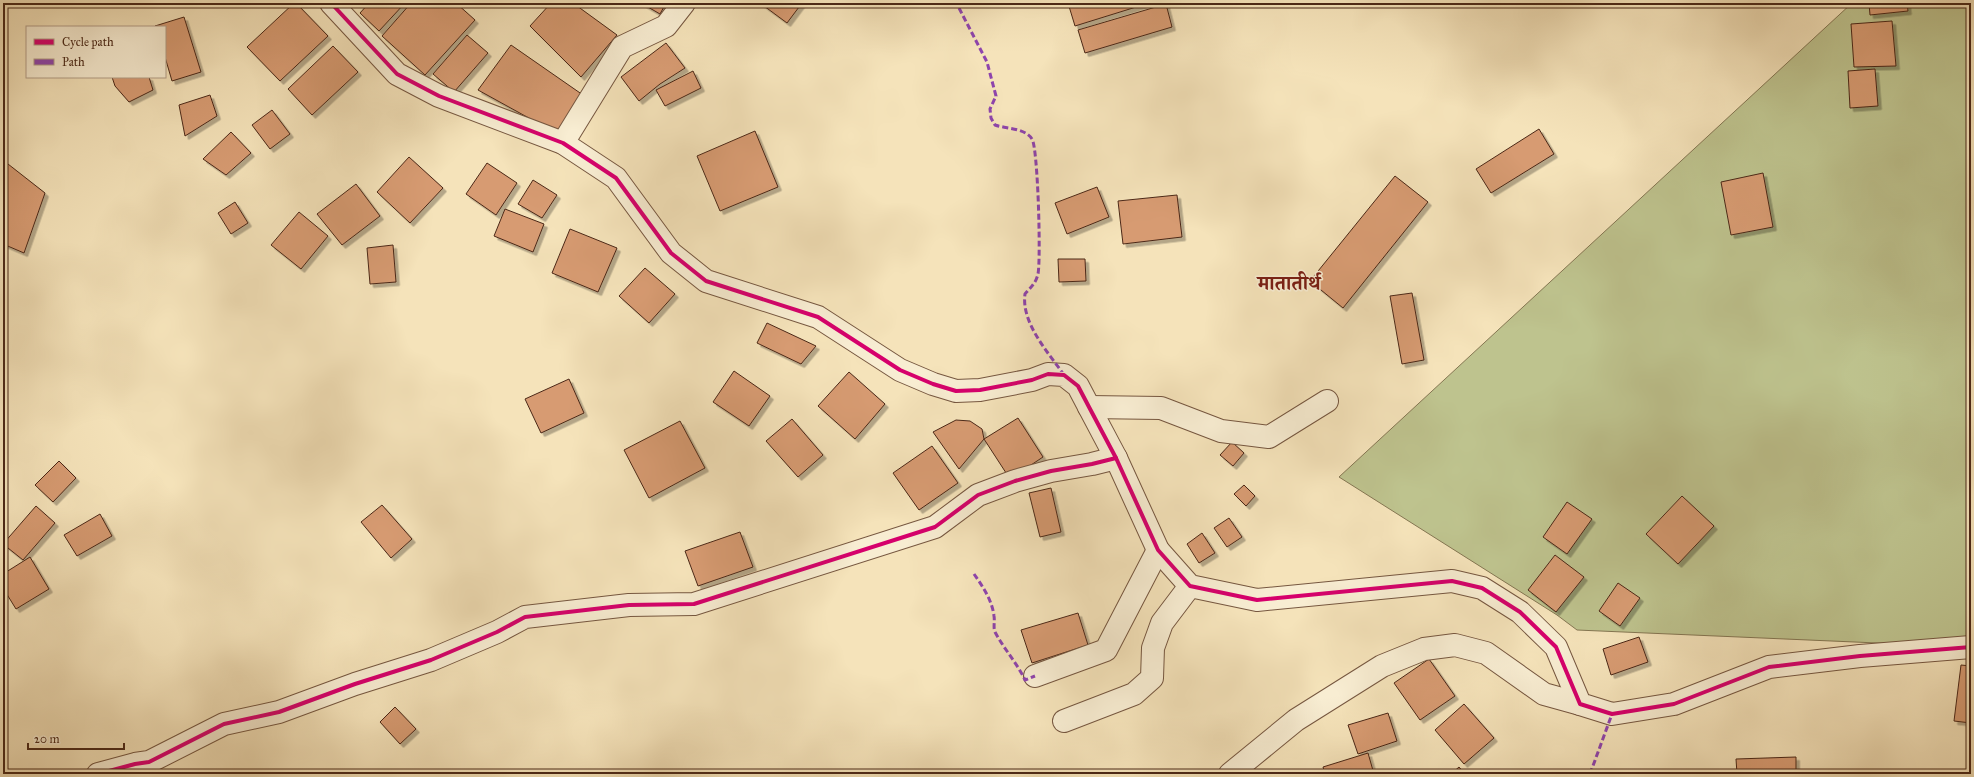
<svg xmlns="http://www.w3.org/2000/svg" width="1974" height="777" font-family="'IM FELL Great Primer','Noto Serif Devanagari',serif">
	<defs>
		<filter id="shadow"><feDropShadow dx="3.5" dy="3.5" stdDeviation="0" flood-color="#0004"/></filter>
	</defs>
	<rect width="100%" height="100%" fill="#f5e3ba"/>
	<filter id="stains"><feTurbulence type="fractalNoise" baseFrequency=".005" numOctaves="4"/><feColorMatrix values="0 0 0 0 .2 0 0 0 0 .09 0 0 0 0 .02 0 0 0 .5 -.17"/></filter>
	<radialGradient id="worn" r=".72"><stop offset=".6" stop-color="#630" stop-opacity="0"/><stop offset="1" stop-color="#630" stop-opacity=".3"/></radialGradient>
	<polygon fill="#bec38e" stroke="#847652" points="1852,3 1971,3 1970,647 1577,630 1557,615 1339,477"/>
	<g fill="#d79b72" stroke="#4b2817" filter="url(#shadow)">
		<polygon points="294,3 296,3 328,36 280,81 247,47"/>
		<polygon points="369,3 405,3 379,31 360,13"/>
		<polygon points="411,3 456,3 475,20 425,75 382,36"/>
		<polygon points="551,3 573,3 617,35 581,77 530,26"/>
		<polygon points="641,3 666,3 660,14"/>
		<polygon points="760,3 802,3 787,23"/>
		<polygon points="1068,3 1149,3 1075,26"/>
		<polygon points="1869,3 1907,3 1908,11 1870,15"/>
		<polygon points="1166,4 1172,27 1085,53 1078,30"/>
		<polygon points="184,17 201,72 172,81 165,57 165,27 155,26"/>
		<polygon points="1892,21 1896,66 1854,67 1851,24"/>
		<polygon points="467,35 488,53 454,92 433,74"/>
		<polygon points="666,43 685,68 660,84 639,101 621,77"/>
		<polygon points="511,45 583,95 556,133 478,90"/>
		<polygon points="333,46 358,72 312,115 288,89"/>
		<polygon points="1875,69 1878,106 1850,108 1848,71"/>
		<polygon points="693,71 701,88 665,106 656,90"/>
		<polygon points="112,77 149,77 153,90 129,102 115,86"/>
		<polygon points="210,95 217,116 185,136 179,105"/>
		<polygon points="272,110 290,134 270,149 252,125"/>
		<polygon points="1539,129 1554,154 1491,193 1476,169"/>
		<polygon points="755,131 778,187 720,211 697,156"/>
		<polygon points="231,132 251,153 226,175 203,159"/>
		<polygon points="409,157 443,188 410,223 377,192"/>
		<polygon points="487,163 517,183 496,215 466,194"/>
		<polygon points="8,164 45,193 24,253 3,244 3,170"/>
		<polygon points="1763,173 1773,227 1731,235 1721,182"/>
		<polygon points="1395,176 1428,202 1343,308 1310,281"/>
		<polygon points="533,180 557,195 542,218 518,204"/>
		<polygon points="356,184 380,216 342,245 317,214"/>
		<polygon points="1097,187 1109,217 1067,234 1055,203"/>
		<polygon points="1177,195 1182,237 1123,244 1118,201"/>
		<polygon points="235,202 248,223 231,234 218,213"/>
		<polygon points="505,209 544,224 533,252 494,236"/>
		<polygon points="299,212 328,236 301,269 271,245"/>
		<polygon points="570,229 617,248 598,292 552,273"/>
		<polygon points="393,245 396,282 370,284 367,248"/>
		<polygon points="1058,259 1085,259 1086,281 1059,282"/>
		<polygon points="645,268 675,294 649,323 619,296"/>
		<polygon points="1412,293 1424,360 1402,364 1390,296"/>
		<polygon points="767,323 816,346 801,364 757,343"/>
		<polygon points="734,371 770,396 749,426 713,402"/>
		<polygon points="849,372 885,404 855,439 818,406"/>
		<polygon points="569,379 584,413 541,433 525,399"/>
		<polygon points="1018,418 1043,457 1010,479 984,439"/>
		<polygon points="792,419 823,455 798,477 766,441"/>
		<polygon points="956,420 970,421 982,429 984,439 959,469 933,432"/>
		<polygon points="680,421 705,468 649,498 624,450"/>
		<polygon points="1232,442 1244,453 1233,466 1220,455"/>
		<polygon points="932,446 958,483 919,510 893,473"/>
		<polygon points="59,461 76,478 53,502 35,485"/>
		<polygon points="1244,485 1255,496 1246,506 1234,494"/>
		<polygon points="1051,488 1061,532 1040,537 1029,493"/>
		<polygon points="1682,496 1714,526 1678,564 1646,534"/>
		<polygon points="1567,502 1592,519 1567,554 1543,537"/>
		<polygon points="382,505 412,539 391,558 361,522"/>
		<polygon points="36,506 55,523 23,560 3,544"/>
		<polygon points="100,514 112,536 77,556 64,535"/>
		<polygon points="1229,518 1242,537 1227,547 1214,528"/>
		<polygon points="740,532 753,567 698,586 685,551"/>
		<polygon points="1202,533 1215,553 1199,563 1187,544"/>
		<polygon points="1555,555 1584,577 1556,612 1528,590"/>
		<polygon points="30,557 49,589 16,609 3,588 3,574"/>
		<polygon points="1618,583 1640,598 1620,626 1599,611"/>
		<polygon points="1078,613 1088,645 1032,663 1021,630"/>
		<polygon points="1639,637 1648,662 1611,675 1603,649"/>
		<polygon points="1429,659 1455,696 1420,720 1394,683"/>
		<polygon points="1961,665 1971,666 1971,723 1954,721"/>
		<polygon points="1464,704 1494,738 1464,764 1435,730"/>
		<polygon points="395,707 416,729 400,744 380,722"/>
		<polygon points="1388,713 1397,741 1358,754 1348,725"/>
		<polygon points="1368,753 1374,774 1325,774 1323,767"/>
		<polygon points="1796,757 1796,774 1737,774 1736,759"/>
		<polygon points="1459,767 1465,774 1451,774"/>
	</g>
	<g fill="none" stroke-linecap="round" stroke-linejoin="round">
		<defs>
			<g id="minor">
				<polyline points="331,3 397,74 439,96 563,143 616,178 671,253 706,281 818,317 900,370 933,384 956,391 980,390 1032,380 1048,374 1064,375 1078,386 1089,407 1116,458 1158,550 1190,586 1257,600 1452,581 1482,588 1520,612 1556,647 1580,704 1612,714 1674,704 1769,667 1860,656 1971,647"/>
				<polyline points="563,143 622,47 666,26 684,3"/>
				<polyline points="1089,407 1161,408 1221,431 1269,437 1327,401"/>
				<polyline points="1035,676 1106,650 1158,550"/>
				<polyline points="1064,721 1134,694 1152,678 1153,648 1162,623 1190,586"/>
				<polyline points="98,774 135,764 149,762 224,724 279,712 355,684 431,660 497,632 525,617 629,605 694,604 935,527 978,495 1015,481 1051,471 1092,464 1116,458"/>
				<polyline points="1230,774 1296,720 1382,666 1424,649 1455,645 1486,653 1544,694 1580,704"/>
			</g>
		</defs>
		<use href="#minor" stroke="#765740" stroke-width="24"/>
		<use href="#minor" stroke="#f8edd2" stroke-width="22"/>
		<g stroke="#8e44ad" stroke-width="3" stroke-dasharray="6 3" stroke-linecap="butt">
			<path d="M959,8l28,54 9,34 -6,13 1,9 4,7c12,4 30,3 37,14 6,9 9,120 6,135 -2,9 -7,13 -13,20 -4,29 23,58 39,81"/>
			<path d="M974,574c9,13 18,26 20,42 1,6 -1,11 1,16 9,17 22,31 30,48l10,-4"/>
			<polyline points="1590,774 1612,714"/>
		</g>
		<defs>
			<g id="cycleway">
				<polyline points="331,3 397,74 439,96 563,143 616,178 671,253 706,281 818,317 900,370 933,384 956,391 980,390 1032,380 1048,374 1064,375 1078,386 1089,407 1116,458 1158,550 1190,586 1257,600 1452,581 1482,588 1520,612 1556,647 1580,704 1612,714 1674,704 1769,667 1860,656 1971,647"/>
				<polyline points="98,774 135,764 149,762 224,724 279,712 355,684 431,660 497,632 525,617 629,605 694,604 935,527 978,495 1015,481 1051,471 1092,464 1116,458"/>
			</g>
		</defs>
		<use href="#cycleway" stroke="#f8edd2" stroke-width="6"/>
		<use href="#cycleway" stroke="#d6006c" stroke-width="4"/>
	</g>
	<g text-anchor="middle" stroke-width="3" stroke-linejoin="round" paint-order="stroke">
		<g font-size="20" font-weight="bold" fill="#7a1f14" stroke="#f8edd2">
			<text x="1289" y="290">मातातीर्थ</text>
		</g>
	</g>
	<rect width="1974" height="777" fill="none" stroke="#f5e3ba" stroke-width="16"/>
	<rect x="4" y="4" width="1966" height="769" fill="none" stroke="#4b2817" stroke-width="2"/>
	<rect x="8" y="8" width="1958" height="761" fill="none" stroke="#4b2817"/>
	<rect x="26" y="26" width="140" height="52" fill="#f8edd2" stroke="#b39e87"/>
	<rect x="34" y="39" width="20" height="6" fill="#d6006c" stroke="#b39e87"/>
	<text x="62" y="46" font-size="12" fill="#4b2817">Cycle path</text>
	<rect x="34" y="59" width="20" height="6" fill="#8e44ad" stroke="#b39e87"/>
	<text x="62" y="66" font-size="12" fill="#4b2817">Path</text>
	<path d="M28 743v6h96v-6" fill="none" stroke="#4b2817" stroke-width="2"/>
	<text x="34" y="743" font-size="12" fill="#4b2817" stroke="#f8edd2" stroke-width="3" paint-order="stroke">20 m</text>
	<rect width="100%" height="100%" filter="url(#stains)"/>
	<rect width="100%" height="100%" fill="url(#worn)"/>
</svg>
